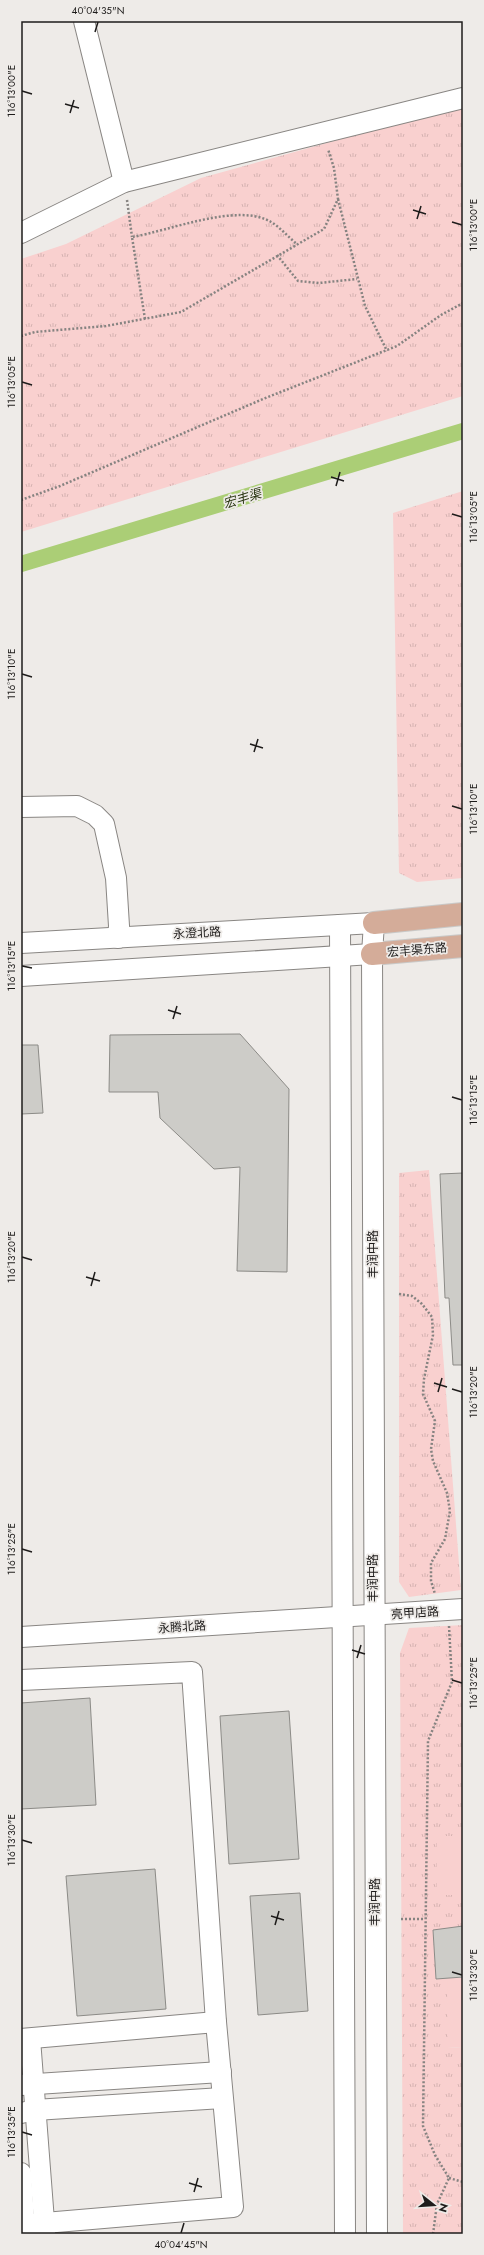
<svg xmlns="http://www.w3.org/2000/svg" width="484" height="2255" font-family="Jost,'Noto Sans SC',sans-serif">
	<defs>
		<pattern id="park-tufts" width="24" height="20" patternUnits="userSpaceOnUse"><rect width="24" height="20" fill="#f9d0cf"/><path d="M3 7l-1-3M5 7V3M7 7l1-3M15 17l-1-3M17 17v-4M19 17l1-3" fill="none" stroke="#d5b2b1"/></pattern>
	</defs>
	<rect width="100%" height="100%" fill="#eeebe8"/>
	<g fill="url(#park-tufts)">
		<polygon points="463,105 463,396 21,532 21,259 66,244 201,178"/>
		<polygon points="463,491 463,878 417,882 399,873 393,513"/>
		<polygon points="429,1170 461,1590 409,1597 399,1582 399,1173"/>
		<polygon points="463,1625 463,1836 437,1837 437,1895 463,1895 463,1926 433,1931 436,1979 463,1977 448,1978 448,2048 463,2047 463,2234 403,2234 400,1653 409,1628"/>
	</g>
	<g fill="#f9d0cf">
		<rect x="437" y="1836" width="26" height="59"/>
		<polygon points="447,1978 463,1978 463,2047 448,2048"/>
	</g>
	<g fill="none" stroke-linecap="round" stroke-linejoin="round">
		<polyline stroke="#abce76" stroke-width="16" points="21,564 463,431"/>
	</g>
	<g fill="#cdccc8" stroke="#8c8b87">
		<polygon points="240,1034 289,1089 287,1272 237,1271 240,1167 214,1169 160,1118 158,1092 109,1092 110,1035"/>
		<polygon points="21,1045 38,1045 43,1113 21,1114"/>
		<polygon points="463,1173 463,1365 453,1365 449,1298 445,1298 440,1174"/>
		<polygon points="90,1698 96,1805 21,1809 21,1703"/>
		<polygon points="289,1711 299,1859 229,1864 220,1716"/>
		<polygon points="155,1869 166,2009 77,2016 66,1876"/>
		<polygon points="300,1893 308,2011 258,2015 250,1896"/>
		<polygon points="463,1926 463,1977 436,1979 433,1930"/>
	</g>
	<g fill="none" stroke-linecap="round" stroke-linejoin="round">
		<defs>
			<g id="minor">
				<polyline points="84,21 124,182"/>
				<polyline points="21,233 124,182 463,98"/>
				<polyline points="21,807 77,806 95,815 104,824 116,878 119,926 118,938"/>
				<polyline points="340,925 345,2234"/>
				<polyline points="21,943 374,923 372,954 377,2234"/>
				<polyline points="21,976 372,954"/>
				<polyline points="21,1637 463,1609"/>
				<polyline points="21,1680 192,1672 216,2022 233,2207 21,2225"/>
				<polyline points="21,2039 216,2022"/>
				<polyline points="30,2039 45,2234"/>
				<polyline points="21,2085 221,2072"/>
				<polyline points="21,2113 35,2110 222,2098"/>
				<polyline points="21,2173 25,2234"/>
			</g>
			<g id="major">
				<polyline points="374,923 463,914"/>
				<polyline points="372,954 463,946"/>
			</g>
		</defs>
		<use href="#minor" stroke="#898683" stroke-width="22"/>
		<use href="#major" stroke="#c9c9c8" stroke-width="24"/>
		<g stroke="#868381" stroke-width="2.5" stroke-dasharray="2 2" stroke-linecap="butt">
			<polyline points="338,199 365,306 387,351"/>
			<polyline points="127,200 132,237"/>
			<polyline points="277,255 298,281 319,283 357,279"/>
			<path d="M145,319l-13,-82c37,-6 106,-35 139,-15 9,5 17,15 26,22"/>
			<polyline points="21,336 35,332 106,326 181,312 324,229 338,199 334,168 328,149"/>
			<polyline points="21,500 60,486 263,399 397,346 441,315 463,303"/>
			<polyline points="399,1294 412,1296 422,1304 432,1317 433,1335 424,1379 423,1394 435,1421 431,1449 433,1461 447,1493 450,1511 445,1539 431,1563 431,1581 435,1594"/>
			<polyline points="401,1919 425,1919"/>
			<polyline points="449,2178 463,2182"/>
			<polyline points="433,2234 437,2204 449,2178 435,2155 423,2126 428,1741 452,1682 449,1626"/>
		</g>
		<use href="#minor" stroke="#fff" stroke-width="20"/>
		<use href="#major" stroke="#d4ac99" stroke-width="22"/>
	</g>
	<path fill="none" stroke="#1e1c1b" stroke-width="1.5" d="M95,32l3,-10M22,91l10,3M65,104l14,4M70,113l4,-13M413,210l13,4M417,219l4,-13M452,222l10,3M22,382l10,3M331,477l13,4M336,486l4,-14M452,514l10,3M22,674l10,3M250,744l13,4M254,752l4,-13M452,806l10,3M22,966l10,2M168,1010l13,4M173,1019l4,-13M452,1097l10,3M22,1257l10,3M86,1277l14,4M91,1286l4,-14M434,1383l13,4M452,1389l10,3M438,1392l4,-14M22,1549l10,3M352,1650l13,4M357,1658l4,-13M452,1680l10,3M22,1840l10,3M271,1916l13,4M275,1925l4,-14M452,1972l10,3M22,2132l10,3M189,2183l13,4M194,2192l4,-14M181,2233l3,-10"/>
	<g text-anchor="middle" stroke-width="3.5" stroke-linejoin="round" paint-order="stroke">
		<g font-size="12" fill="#1e1c1b" stroke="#eeebe8">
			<text transform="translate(197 933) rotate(-3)" y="4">永澄北路</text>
			<text transform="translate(417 950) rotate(-5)" y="4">宏丰渠东路</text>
			<text transform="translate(373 1254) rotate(-90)" y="4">丰润中路</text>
			<text transform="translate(373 1578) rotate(-90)" y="4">丰润中路</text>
			<text transform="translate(415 1613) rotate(-4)" y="4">亮甲店路</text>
			<text transform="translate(182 1627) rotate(-4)" y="4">永腾北路</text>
			<text transform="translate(375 1902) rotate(-90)" y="4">丰润中路</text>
		</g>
		<g font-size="13" font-style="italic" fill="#2a3712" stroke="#eeebe8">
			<text transform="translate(242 498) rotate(-17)" y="5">宏丰渠</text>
		</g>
	</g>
	<rect width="484" height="2255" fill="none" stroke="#eeebe8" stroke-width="44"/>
	<g transform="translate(434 2205) rotate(107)" stroke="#eeebe8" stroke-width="3" paint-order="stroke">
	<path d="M0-3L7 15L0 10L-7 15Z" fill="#1e1c1b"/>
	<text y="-6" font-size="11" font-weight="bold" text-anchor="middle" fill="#1e1c1b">N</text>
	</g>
	<rect x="22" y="22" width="440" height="2211" fill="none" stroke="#1e1c1b" stroke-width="1.5"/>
	<g font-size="10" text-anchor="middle" fill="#1e1c1b">
		<text x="98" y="14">40°04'35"N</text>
		<text transform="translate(11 91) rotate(-90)" y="4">116°13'00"E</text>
		<text transform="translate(473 225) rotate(-90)" y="4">116°13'00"E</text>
		<text transform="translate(11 382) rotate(-90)" y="4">116°13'05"E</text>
		<text transform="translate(473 517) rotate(-90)" y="4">116°13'05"E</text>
		<text transform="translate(11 674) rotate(-90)" y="4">116°13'10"E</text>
		<text transform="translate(473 809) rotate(-90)" y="4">116°13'10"E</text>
		<text transform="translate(11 966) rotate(-90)" y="4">116°13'15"E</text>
		<text transform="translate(473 1100) rotate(-90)" y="4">116°13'15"E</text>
		<text transform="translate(11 1257) rotate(-90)" y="4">116°13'20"E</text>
		<text transform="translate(473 1392) rotate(-90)" y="4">116°13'20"E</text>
		<text transform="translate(11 1549) rotate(-90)" y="4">116°13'25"E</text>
		<text transform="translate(473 1683) rotate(-90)" y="4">116°13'25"E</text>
		<text transform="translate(11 1840) rotate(-90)" y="4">116°13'30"E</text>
		<text transform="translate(473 1975) rotate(-90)" y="4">116°13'30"E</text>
		<text transform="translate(11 2132) rotate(-90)" y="4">116°13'35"E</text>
		<text x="181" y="2248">40°04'45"N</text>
	</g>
</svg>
